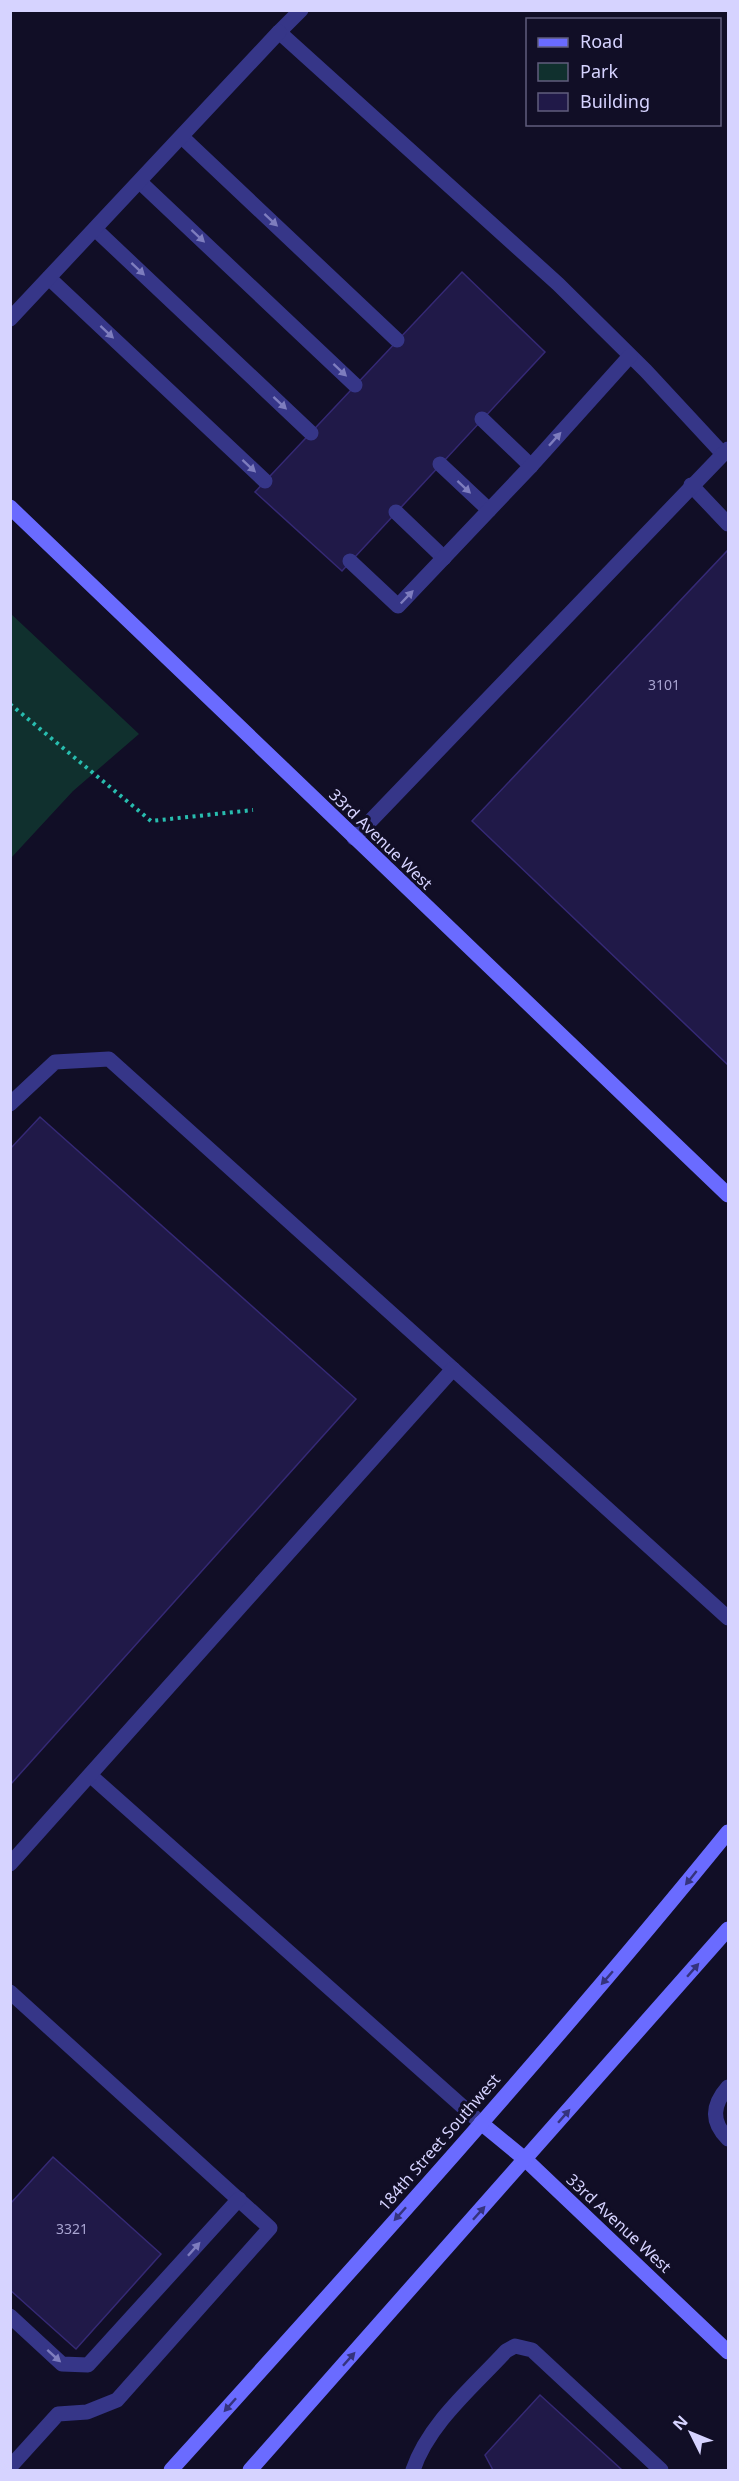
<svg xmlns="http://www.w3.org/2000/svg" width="739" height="2481" font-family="'Noto Sans',sans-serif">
	<rect width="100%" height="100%" fill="#110e26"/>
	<polygon fill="#10302e" points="10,613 139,734 73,791 11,858"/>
	<g fill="#201948" stroke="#352975" stroke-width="1.5">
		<polygon points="462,272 545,352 342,571 255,492"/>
		<polygon points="728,550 728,1065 472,821"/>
		<polygon points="40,1117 356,1399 10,1785 10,1149"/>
		<polygon points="53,2157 161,2254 76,2349 10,2290 10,2204"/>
		<polygon points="540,2395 622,2470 493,2470 485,2455"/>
	</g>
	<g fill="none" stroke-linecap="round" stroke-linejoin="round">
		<polyline stroke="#28bdaf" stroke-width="4" stroke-dasharray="3 4.5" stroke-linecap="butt" points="10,704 151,821 253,810"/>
		<g stroke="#363688" stroke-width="15">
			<polyline points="301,10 279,32 558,284 646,371 723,454"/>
			<polyline points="182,137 397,340"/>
			<polyline points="140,182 355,385"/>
			<polyline points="95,229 311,433"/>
			<polyline points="49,278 265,481"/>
			<polyline points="10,319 279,32"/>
			<polyline points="482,419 531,466"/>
			<polyline points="440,464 489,510"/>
			<polyline points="691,485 728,524"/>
			<polyline points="396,512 444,558"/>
			<polyline points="350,561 398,606 531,466 630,356"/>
			<polyline points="10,1104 55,1062 109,1059 453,1369"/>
			<polyline points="91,1776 481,2123"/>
			<polyline points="10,1864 453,1369 728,1618"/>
			<polyline points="10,1992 270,2228 117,2400 87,2412 58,2414 10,2467"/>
			<path d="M728,2087c-15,17 -18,34 0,52"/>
			<polyline points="10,2316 62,2364 88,2365 239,2199"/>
			<path d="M413,2470c16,-47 60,-83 93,-119l9,-5 17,4 129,120"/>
		</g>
		<polyline stroke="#363688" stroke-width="15" points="354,838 728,449"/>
		<g stroke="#6a6bff" stroke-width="15">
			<polyline points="10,507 728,1195"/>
			<polyline points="481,2123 526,2160 728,2352"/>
			<path d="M171,2470c189,-209 379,-419 557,-638"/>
			<polyline points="250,2470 728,1929"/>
		</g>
	</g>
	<defs><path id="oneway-solid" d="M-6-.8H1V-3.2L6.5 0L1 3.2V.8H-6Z" transform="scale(1.5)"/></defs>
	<g fill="#7e7dbe">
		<use href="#oneway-solid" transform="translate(271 220) rotate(43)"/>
		<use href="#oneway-solid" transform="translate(198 236) rotate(43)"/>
		<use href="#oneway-solid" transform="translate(138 269) rotate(43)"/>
		<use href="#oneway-solid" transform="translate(107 332) rotate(43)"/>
		<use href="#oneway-solid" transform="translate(340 370) rotate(43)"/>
		<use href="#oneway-solid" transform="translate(280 403) rotate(43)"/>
		<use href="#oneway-solid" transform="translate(555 439) rotate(-48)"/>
		<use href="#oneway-solid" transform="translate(249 466) rotate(43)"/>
		<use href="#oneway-solid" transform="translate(464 487) rotate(43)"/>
		<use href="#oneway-solid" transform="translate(407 597) rotate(-46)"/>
		<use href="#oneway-solid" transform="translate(194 2249) rotate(-48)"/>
		<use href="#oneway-solid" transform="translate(54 2356) rotate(42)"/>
	</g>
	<g fill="#35337d">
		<use href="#oneway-solid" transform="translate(691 1878) rotate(129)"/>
		<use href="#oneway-solid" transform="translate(693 1970) rotate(-49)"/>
		<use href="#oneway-solid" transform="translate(607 1978) rotate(131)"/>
		<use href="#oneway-solid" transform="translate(564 2116) rotate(-49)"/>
		<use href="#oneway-solid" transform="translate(479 2213) rotate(-48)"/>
		<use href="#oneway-solid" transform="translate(400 2214) rotate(132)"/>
		<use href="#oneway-solid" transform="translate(349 2359) rotate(-48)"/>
		<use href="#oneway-solid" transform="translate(230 2405) rotate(132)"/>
	</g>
	<g text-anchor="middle" stroke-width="6" stroke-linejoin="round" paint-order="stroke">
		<g font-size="14" fill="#a8a4d1">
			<text x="664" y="690">3101</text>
			<text x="72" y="2234">3321</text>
		</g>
		<g font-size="16" fill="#d6d3ff" stroke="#110e26">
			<text transform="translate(381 839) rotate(44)" y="6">33rd Avenue West</text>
			<text transform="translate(439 2142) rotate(-49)" y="6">184th Street Southwest</text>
			<text transform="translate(619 2223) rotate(43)" y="6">33rd Avenue West</text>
		</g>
	</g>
	<rect width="739" height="2481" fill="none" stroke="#d6d3ff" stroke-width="24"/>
	<rect x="526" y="18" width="195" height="108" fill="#110e26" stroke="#605d7d" stroke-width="1.5"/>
	<rect x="538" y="38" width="30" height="9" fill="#6a6bff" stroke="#605d7d" stroke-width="1.5"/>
	<text x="580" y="48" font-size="18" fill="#d6d3ff">Road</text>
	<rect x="538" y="63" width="30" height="18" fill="#10302e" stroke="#605d7d" stroke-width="1.5"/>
	<text x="580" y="78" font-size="18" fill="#d6d3ff">Park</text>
	<rect x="538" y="93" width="30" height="18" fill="#201948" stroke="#605d7d" stroke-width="1.5"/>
	<text x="580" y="108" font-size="18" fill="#d6d3ff">Building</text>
	<g transform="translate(691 2433) rotate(313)" stroke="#110e26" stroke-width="4.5" paint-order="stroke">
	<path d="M0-4.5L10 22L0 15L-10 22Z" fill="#d6d3ff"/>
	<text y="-9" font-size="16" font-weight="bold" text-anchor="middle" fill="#d6d3ff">N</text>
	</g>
</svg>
